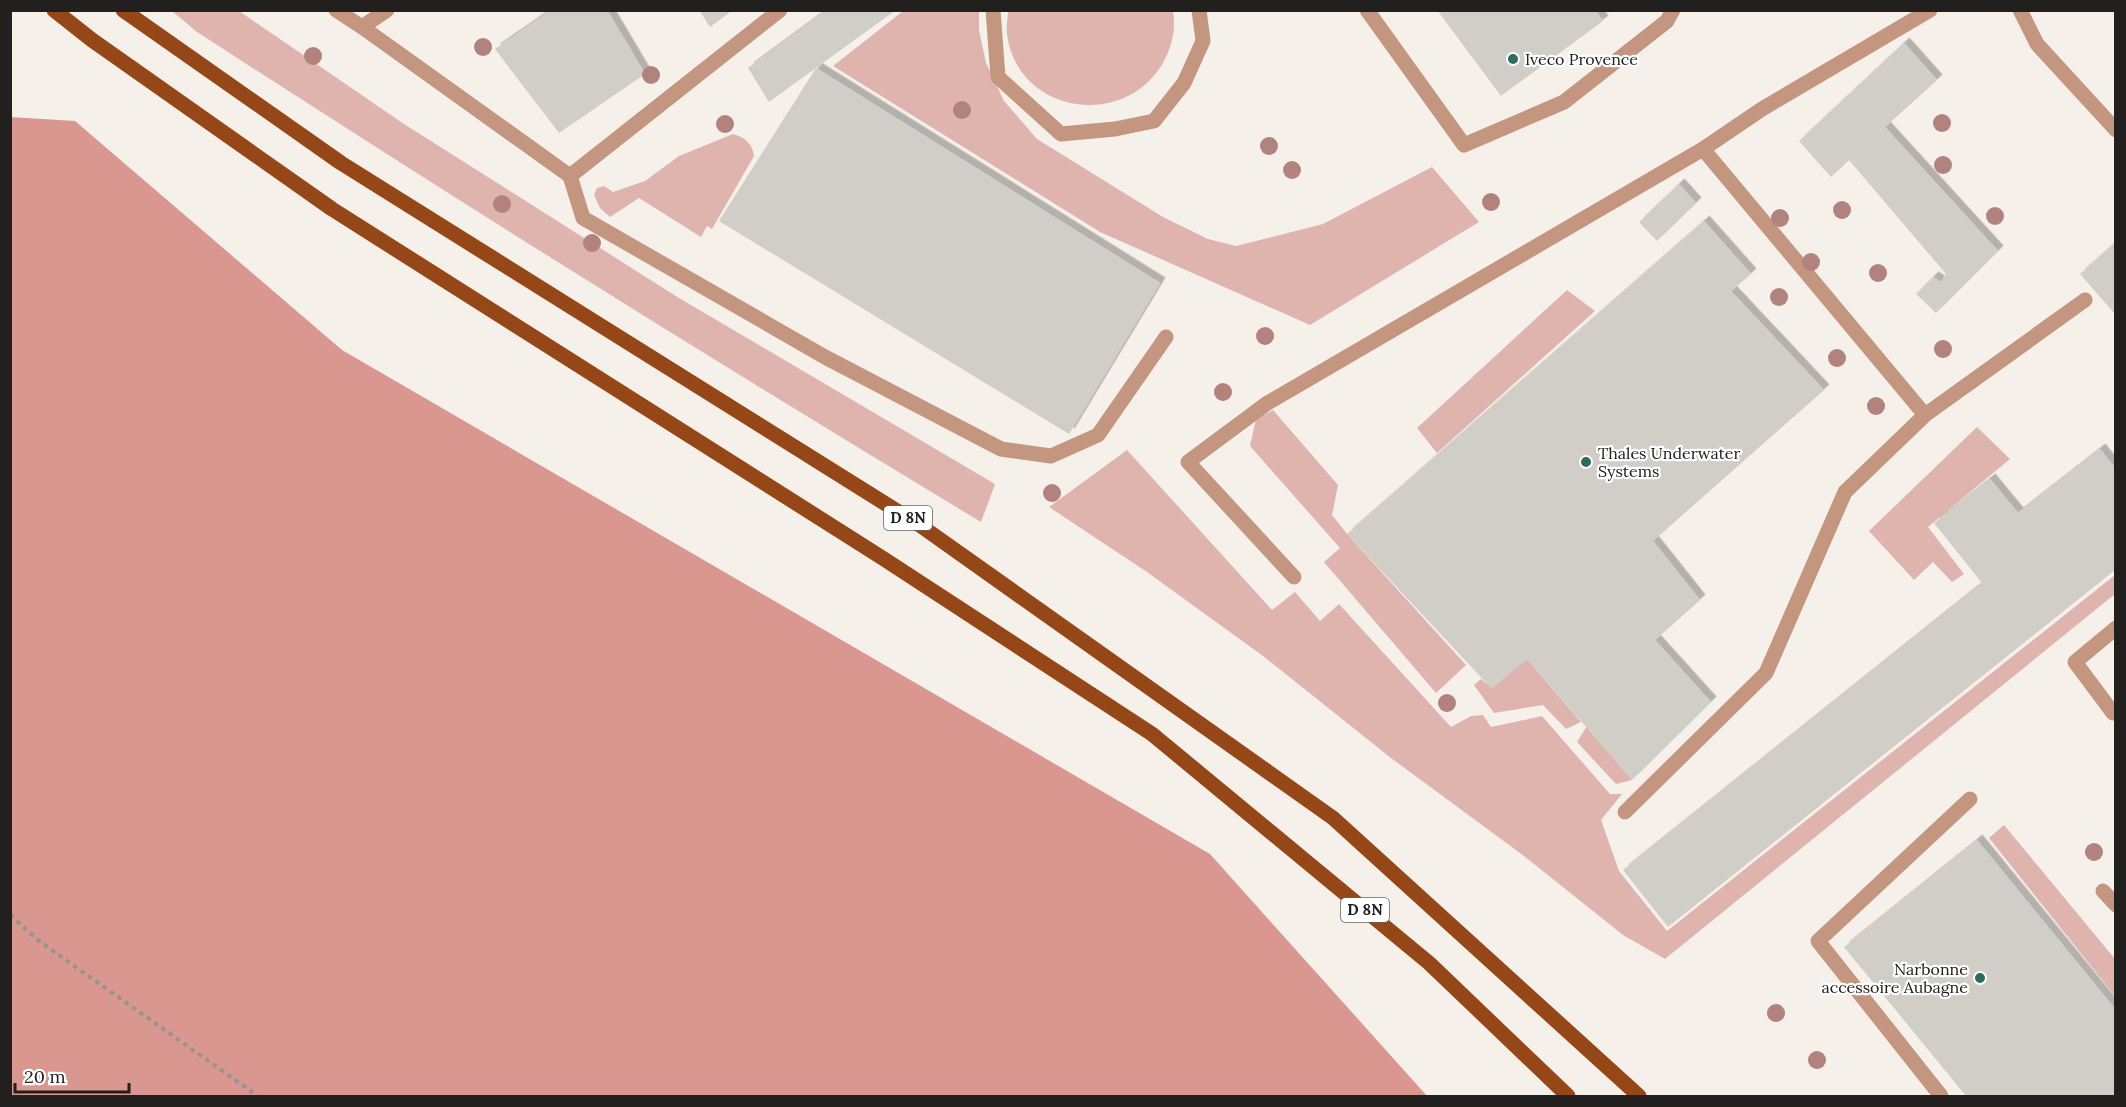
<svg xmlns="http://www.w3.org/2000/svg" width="2126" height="1107" font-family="Lora,serif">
	<defs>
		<filter id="shadow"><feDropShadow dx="5.5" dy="-5.5" stdDeviation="0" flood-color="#0004"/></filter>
	</defs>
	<rect width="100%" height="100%" fill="#f6f0eb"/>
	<g fill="#dfb4af">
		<path d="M172,11h67l165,113 275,174 316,186 -14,38c-264,-159 -525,-322 -784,-490z"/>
		<polygon points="903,11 979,11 979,30 986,63 1004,101 1037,139 1163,217 1208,239 1236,246 1323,224 1432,167 1479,222 1310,325 1100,232 833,66"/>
		<path d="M1008,11h165c3,18 -1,36 -10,52 -40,68 -146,50 -156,-29 -1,-8 1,-16 1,-23z"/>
		<path d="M733,134c13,4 19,9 21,22l-42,73 -5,-3 -6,11 -62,-39 -29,19 -10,-9 -6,-13 3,-7 7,-2 9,6 32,-11 34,-25z"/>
		<polygon points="1567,290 1595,311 1437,453 1417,428"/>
		<polygon points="1273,410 1338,485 1332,515 1347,534 1466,665 1436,693 1324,562 1340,548 1250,446 1256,419"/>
		<polygon points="1977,427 2010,459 1928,527 1964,574 1952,582 1933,562 1914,580 1869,531"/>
		<polygon points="1127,450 1272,610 1295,592 1320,621 1339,604 1451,727 1471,716 1483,715 1491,727 1542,716 1610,794 1622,794 1601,820 1619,871 1667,931 2115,575 2115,594 1665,959 1623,935 1524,856 1391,758 1263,656 1147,572 1049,507"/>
		<polygon points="1527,659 1581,722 1566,729 1543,705 1494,713 1474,685 1481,679 1492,688"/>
		<polygon points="1587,726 1632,780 1616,784 1577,742"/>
		<polygon points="2004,825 2115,959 2115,996 1989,838"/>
	</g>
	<polygon fill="#da978f" points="10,117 75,121 342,350 1210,854 1427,1096 11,1096"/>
	<g fill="#d0cec7" filter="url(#shadow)">
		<polygon points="551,10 607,10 645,74 559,133 495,49"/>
		<polygon points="699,10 733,10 710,27"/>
		<polygon points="827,10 896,10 769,102 748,68"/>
		<polygon points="1437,10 1595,10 1603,21 1501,96"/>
		<polygon points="1904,43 1937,80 1885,127 1998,251 1936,313 1916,294 1933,277 1941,282 1946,274 1849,160 1831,177 1799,141"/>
		<polygon points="816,68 1160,283 1069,434 719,221"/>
		<polygon points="1679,184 1696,203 1657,241 1639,222"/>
		<polygon points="1704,221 1751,274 1731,291 1824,390 1653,541 1700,600 1655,640 1711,702 1632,780 1527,659 1492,689 1347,534"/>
		<polygon points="2115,243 2115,314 2080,274"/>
		<polygon points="2100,449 2115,468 2115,570 1668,927 1623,870 1982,583 1934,523 1990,479 2018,513"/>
		<polygon points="1977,840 2115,1009 2115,1096 1966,1096 1844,947"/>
	</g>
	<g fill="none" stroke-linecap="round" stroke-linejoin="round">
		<polyline stroke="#97938f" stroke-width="4" stroke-dasharray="4.5 4.5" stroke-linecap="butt" points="10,915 39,941 258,1096"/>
		<g stroke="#c49680" stroke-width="15">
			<polyline points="336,10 362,27 570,176 780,10"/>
			<polyline points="993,10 998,77 1061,134 1115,129 1154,121 1184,83 1203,41 1199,10"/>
			<polyline points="1367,10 1464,145 1564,102 1667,21 1673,10"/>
			<polyline points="2020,10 2037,44 2116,130"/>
			<polyline points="362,27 387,10"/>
			<polyline points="570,176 583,218 825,357 1001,449 1051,456 1098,435 1166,337"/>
			<polyline points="1925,415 2085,300"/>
			<polyline points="1294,577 1188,462 1266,404 1703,149"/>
			<polyline points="2113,713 2075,662 2116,628"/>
			<polyline points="1625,812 1766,673 1845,492 1925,415 1703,149 1762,109 1930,10"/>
			<polyline points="2103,891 2116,905"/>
			<polyline points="1941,1096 1818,941 1970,799"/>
		</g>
		<g stroke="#964717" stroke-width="15">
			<polyline points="54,10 92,40 332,209 884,559 1152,734 1429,963 1568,1096"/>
			<polyline points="123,10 341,163 921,526 1333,818 1639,1096"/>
		</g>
	</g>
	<g fill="#b1827e">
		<circle cx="483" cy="47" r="9"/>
		<circle cx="313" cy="56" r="9"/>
		<circle cx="651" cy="75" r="9"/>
		<circle cx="962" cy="110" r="9"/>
		<circle cx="1942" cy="123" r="9"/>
		<circle cx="725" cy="124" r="9"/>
		<circle cx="1269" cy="146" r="9"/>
		<circle cx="1943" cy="165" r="9"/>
		<circle cx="1292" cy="170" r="9"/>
		<circle cx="1491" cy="202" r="9"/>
		<circle cx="502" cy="204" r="9"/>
		<circle cx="1842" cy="210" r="9"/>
		<circle cx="1995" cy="216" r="9"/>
		<circle cx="1780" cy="218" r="9"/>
		<circle cx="592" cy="243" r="9"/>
		<circle cx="1811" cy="262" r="9"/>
		<circle cx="1878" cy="273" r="9"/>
		<circle cx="1779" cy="297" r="9"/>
		<circle cx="1265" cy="336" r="9"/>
		<circle cx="1943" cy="349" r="9"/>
		<circle cx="1837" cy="358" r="9"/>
		<circle cx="1223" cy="392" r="9"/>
		<circle cx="1876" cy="406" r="9"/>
		<circle cx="1052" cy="493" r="9"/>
		<circle cx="1447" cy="703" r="9"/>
		<circle cx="2094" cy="852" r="9"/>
		<circle cx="1776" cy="1013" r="9"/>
		<circle cx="1817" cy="1060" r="9"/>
	</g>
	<g fill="#2d6d5c" stroke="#fff" stroke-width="2">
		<circle cx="1513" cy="59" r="6"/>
		<circle cx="1586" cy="462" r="6"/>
		<circle cx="1980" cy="978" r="6"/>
	</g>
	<g text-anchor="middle" stroke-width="4.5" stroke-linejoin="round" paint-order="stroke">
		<g fill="#fff" stroke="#646362" stroke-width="1.5">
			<rect x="884" y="506" width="48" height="24" rx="4.5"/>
			<rect x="1341" y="898" width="48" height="24" rx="4.5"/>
		</g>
		<g font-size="15" font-weight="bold" fill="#21201e">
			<text x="908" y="523">D 8N</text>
			<text x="1365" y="915">D 8N</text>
		</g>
		<g font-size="16" fill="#21201e" stroke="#fff" text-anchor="start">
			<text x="1525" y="65">Iveco Provence</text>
			<text x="1598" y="459">Thales Underwater<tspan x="1598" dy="18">Systems</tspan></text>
			<text x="1968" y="975" text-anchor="end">Narbonne<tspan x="1968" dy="18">accessoire Aubagne</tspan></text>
		</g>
	</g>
	<rect width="2126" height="1107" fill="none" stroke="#21201e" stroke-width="24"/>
	<path d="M15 1083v9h114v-9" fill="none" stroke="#21201e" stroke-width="3"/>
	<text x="24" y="1083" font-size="18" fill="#21201e" stroke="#ffffff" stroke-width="4.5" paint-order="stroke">20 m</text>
</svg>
